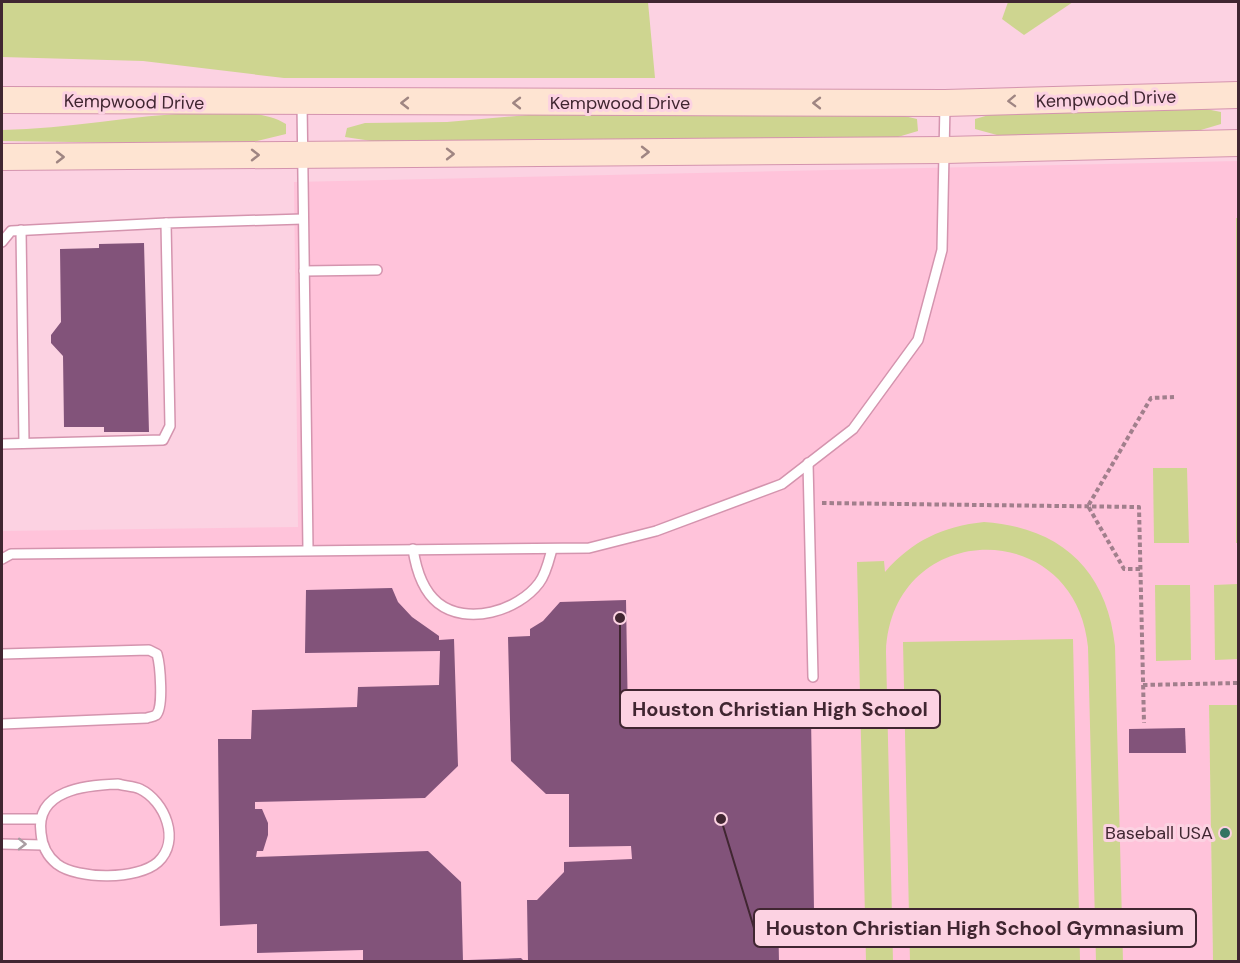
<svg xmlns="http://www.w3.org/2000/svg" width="1240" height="963" font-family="'DM Sans',sans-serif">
	<rect width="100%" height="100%" fill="#fcd2e2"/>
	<polygon fill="#ffc3da" points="1238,161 1238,705 1209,705 1213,961 2,961 2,531 298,527 294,182"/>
	<g fill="#ced590">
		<polygon points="2,2 648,2 655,78 284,78 143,61 2,57"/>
		<polygon points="1008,2 1073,2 1024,35 1002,19"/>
		<polygon points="1186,105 1221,112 1221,124 1184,135 1008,138 975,129 975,119 1017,107"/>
		<polygon points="883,111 917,119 918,131 881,142 385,143 345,137 347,128 365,123 447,122 552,113"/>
		<path d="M198,113c29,1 63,-4 88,11v10l-33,8 -41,2 -210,-3v-11c66,-1 130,-15 196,-17z"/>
		<rect x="1236" y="218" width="2" height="325"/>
		<polygon points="1153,468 1187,468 1189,543 1154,543"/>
		<path d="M984,522c76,5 123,48 131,124l8,315h-27l-8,-314c-13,-133 -197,-128 -202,5l7,309h-27l-9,-399 27,-1 1,11c27,-31 58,-46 99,-50z"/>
		<polygon points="1238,584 1238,659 1215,660 1214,585"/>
		<polygon points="1155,585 1190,585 1191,660 1156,661"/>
		<polygon points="1073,639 1080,961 910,961 903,642"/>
		<polygon points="1209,705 1238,705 1238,961 1213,961"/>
	</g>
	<g fill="#82537a">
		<polygon points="144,243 149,432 104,432 104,427 64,427 63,356 51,343 51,335 61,322 60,249 99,248 99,244"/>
		<polygon points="392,588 398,602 412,617 439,636 439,640 454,639 458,766 425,798 255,802 255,809 262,809 268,823 268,835 263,851 257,851 256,857 428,851 461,882 463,962 363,962 363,950 257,953 257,924 220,926 218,739 251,739 252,710 357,707 358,687 439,685 440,651 305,653 306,590"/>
		<polygon points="626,600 628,721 811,716 814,910 778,911 779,962 528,961 527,900 537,900 564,872 564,862 632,859 631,846 569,847 569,794 546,794 511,761 508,637 530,636 530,629 543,621 560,602"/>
		<polygon points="1185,728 1186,753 1129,753 1129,729"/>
		<polygon points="521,958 525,962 468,962 468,960"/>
	</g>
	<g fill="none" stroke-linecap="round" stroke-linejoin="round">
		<defs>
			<g id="service">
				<polyline points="302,103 308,550"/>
				<polyline points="21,230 24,443"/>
				<polyline points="2,242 11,231 166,223"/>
				<polyline points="304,271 377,270"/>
				<polyline points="2,444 163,440 170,426 166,223 303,219"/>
				<polyline points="808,463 813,677"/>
				<path d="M413,549c3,20 9,41 25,54 29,23 80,8 101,-20 7,-9 10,-23 13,-34"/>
				<polyline points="2,559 11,554 589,548 656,531 782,484 853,429 918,340 942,250 945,105"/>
				<path d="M2,654l147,-4 8,4c3,10 7,54 -1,61 -3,2 -6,2 -9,3l-145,6"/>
				<path d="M118,784c6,2 16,2 22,5 25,12 41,52 18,73 -20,18 -80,18 -101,2 -10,-8 -15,-18 -16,-31 -6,-43 45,-48 77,-49z"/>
				<polyline points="2,819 40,819"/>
				<polyline points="2,844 43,845"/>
			</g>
			<g id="secondary">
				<polyline points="2,100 945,103 1238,95"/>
				<polyline points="2,157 945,150 1238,143"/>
			</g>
		</defs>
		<use href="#service" stroke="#d494ae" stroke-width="12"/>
		<use href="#secondary" stroke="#d494ae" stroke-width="28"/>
		<g stroke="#a17f8c" stroke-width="4" stroke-dasharray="4.5 3" stroke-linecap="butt">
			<polyline points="822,503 1139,507 1144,723"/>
			<polyline points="1140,569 1124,569 1088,506 1151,398 1174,397"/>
			<polyline points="1143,685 1238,683"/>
		</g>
		<use href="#service" stroke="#fff" stroke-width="9"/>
		<use href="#secondary" stroke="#fee4d2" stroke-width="26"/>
	</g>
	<defs><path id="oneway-chevron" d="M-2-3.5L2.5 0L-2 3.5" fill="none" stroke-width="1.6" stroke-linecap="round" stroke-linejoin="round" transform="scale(1.5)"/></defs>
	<g stroke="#9f8582">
		<use href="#oneway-chevron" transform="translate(1012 101) rotate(178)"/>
		<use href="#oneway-chevron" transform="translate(405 103) rotate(180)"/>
		<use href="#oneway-chevron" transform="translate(517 103) rotate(180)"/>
		<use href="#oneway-chevron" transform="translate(817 103) rotate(180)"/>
		<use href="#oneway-chevron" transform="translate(645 152)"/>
		<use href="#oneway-chevron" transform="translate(450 154)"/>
		<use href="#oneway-chevron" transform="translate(255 155)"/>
		<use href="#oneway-chevron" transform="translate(60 157)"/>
	</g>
	<use stroke="#a99da2" href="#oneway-chevron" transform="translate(22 844) rotate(1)"/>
	<circle fill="#337462" stroke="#fcd2e2" stroke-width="2" cx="1225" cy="833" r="6"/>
	<g text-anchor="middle" stroke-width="6" stroke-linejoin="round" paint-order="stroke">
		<g font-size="18" fill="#402631" stroke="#fcd2e2">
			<text transform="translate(1106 99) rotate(-2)" y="6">Kempwood Drive</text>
			<text transform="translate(134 102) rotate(1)" y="6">Kempwood Drive</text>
			<text x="620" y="109">Kempwood Drive</text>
		</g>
		<g font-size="18" fill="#402631" stroke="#fcd2e2" text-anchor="end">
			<text x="1213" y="839">Baseball USA</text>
		</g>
	</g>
	<path fill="none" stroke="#402631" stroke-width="2" d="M620 618L620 709M721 819L754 928"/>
	<g fill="#402631" stroke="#fcd2e2" stroke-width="2">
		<circle cx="620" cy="618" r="6"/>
		<circle cx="721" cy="819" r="6"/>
	</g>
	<g fill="#fcd2e2" stroke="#402631" stroke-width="2">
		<rect x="620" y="690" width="320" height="38" rx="6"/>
		<rect x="754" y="909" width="442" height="38" rx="6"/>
	</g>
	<g font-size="20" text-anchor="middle" font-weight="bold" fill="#402631">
		<text x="780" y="716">Houston Christian High School</text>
		<text x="975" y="935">Houston Christian High School Gymnasium</text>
	</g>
	<rect width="1240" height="963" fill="none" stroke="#402631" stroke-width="6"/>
</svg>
